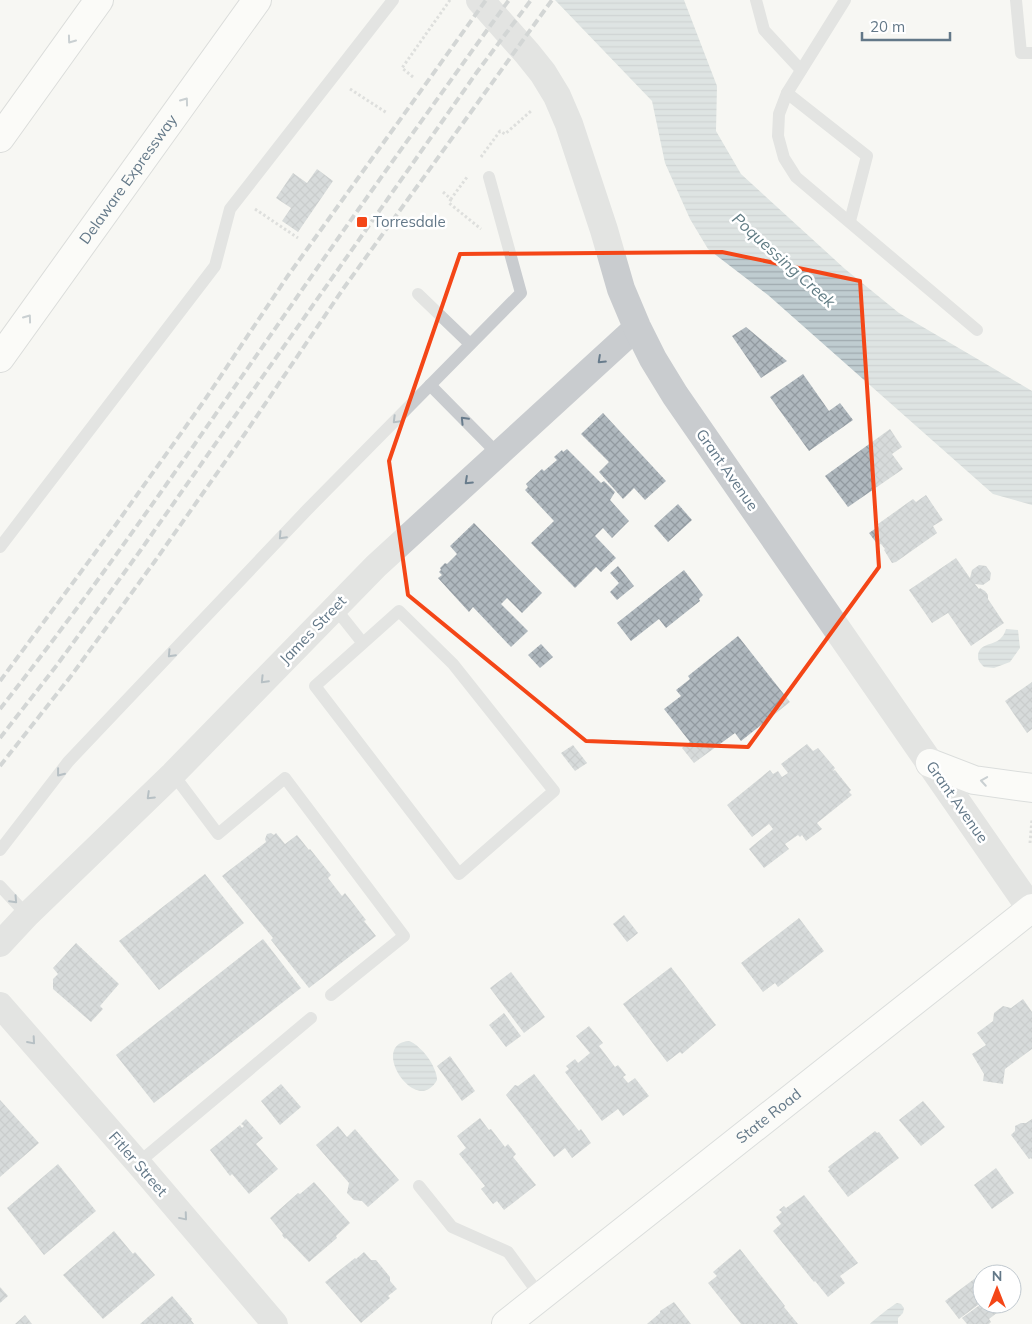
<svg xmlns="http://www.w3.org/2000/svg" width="1032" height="1324" font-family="Mulish,sans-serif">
	<defs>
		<pattern id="water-rules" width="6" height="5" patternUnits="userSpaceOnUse" patternTransform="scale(1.25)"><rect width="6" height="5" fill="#bfccd0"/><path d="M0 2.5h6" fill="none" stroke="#9faaaf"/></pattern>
		<pattern id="building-cross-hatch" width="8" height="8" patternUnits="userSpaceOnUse" patternTransform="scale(1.25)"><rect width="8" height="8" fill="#afb8be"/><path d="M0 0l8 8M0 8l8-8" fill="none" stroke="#929aa0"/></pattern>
	</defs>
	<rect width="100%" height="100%" fill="#f7f7f3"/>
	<g fill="url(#water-rules)">
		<polygon points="555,0 684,0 717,86 716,131 741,174 845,269 899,313 1032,391 1032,505 993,494 768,295 708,249 690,219 665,163 652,101"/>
		<path d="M1006,629l12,1 2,18 -10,14 -16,6 -10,-1c-4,-4 -6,-6 -6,-11 1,-13 14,-10 22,-17 3,-3 5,-6 6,-10z"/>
		<path d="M409,1041c13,5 28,26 28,39 -21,38 -69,-36 -28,-39z"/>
		<path d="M897,1303l4,1 3,4 -1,5 -5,5v6h-28c1,-2 24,-20 27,-21z"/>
	</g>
	<g fill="url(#building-cross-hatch)">
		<polygon points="317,169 333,181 298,232 282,221 291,208 276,198 293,173 307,183"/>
		<polygon points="746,327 787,361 761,378 732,336"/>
		<polygon points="803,374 829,411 840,403 853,420 809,451 770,397"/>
		<polygon points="603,413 666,481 645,500 634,488 623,499 599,472 609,462 581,434"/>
		<polygon points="890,429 902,447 892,454 903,469 848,507 825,476"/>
		<polygon points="567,449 601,483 604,481 615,492 610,500 629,521 612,538 603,528 595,536 616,558 601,572 596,567 575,588 531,543 554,521 525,490 528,487 526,484 542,469 544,471 557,460 554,457 562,450 563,452"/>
		<polygon points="926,495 943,520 933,526 937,533 896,562 892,563 884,550 885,549 881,544 878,545 869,533 879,526 878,524 913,499 916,502"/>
		<polygon points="678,504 692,520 668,542 654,526"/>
		<polygon points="474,523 542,593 522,613 507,598 501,604 528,631 511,647 473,607 469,612 438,578 442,575 439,572 441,570 440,568 445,563 447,564 457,554 450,546"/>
		<polygon points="956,558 970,578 972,570 979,565 986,566 991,573 990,580 983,585 975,584 979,589 980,588 985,591 988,595 988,599 1004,623 971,646 948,613 932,623 909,590"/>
		<polygon points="618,566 634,586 617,600 610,592 619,583 610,573"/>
		<polygon points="684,570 703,595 699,599 700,601 666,628 659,619 631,641 617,623"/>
		<polygon points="738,636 790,702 741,741 735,733 694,763 682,748 690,742 664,709 681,696 676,690 690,679 688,676"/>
		<polygon points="541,644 553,657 540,668 528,655"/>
		<polygon points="1032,682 1032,729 1027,733 1005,701"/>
		<polygon points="807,744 813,751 818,748 835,768 833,771 835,770 851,790 849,792 852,795 817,823 822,829 806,841 802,835 800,837 798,835 785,844 789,849 764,868 749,849 773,829 769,824 752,837 727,805 770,770 773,774 778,771 782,777 788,773 781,764"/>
		<polygon points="573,745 587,763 575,771 561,753"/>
		<polygon points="271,833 274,835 276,833 285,844 297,835 309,850 310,849 331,875 328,878 342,896 345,893 366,920 364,921 376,936 309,988 271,940 273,938 222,876 266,842 265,839 267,834"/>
		<polygon points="205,874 244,923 159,990 119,941"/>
		<polygon points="624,915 638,933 627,942 613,924"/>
		<polygon points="799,918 824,951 778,987 775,983 763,992 741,963"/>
		<polygon points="263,939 301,988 154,1103 116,1055"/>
		<polygon points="76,943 119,984 100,1006 103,1009 91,1022 53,989 53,979 58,974 53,968"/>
		<polygon points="671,967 716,1025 682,1054 680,1052 667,1062 623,1004"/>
		<polygon points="511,972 545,1017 524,1033 490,988"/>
		<polygon points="1023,999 1032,1012 1032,1049 1005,1069 1003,1084 983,1081 984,1074 972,1054 986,1045 977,1033 993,1021 994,1013 1003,1006 1011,1008"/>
		<polygon points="504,1013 521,1036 506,1047 489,1025"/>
		<polygon points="589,1026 603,1043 599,1046 615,1067 618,1065 626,1075 623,1077 628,1083 635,1078 649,1096 623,1116 618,1109 602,1121 565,1072 569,1069 566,1066 575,1059 578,1063 590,1053 576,1036"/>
		<polygon points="450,1056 475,1091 462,1101 437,1066"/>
		<polygon points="534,1074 579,1131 581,1129 591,1143 572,1158 565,1148 554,1157 506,1095 515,1085 518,1086"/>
		<polygon points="281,1084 301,1107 280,1125 261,1101"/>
		<polygon points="0,1100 39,1143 0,1177"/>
		<polygon points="923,1101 945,1127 921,1146 899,1120"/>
		<polygon points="480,1118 489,1130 491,1129 505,1147 508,1144 516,1154 513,1157 536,1185 504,1210 497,1201 493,1204 481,1189 485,1186 459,1154 466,1148 457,1136"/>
		<polygon points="246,1119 263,1138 256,1144 278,1169 249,1194 232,1174 230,1176 210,1150 240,1125 242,1128 244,1126 241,1124"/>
		<polygon points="1032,1119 1032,1159 1031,1158 1029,1159 1011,1135 1015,1131 1015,1126 1021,1123 1026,1123"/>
		<polygon points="338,1126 347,1137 355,1129 399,1180 368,1207 362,1201 354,1200 347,1193 349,1183 316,1145"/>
		<polygon points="875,1131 877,1133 879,1132 899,1158 848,1197 828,1171 830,1169 828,1167"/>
		<polygon points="58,1164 96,1211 44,1255 7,1208"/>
		<polygon points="996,1168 1014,1193 992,1209 974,1185"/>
		<polygon points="314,1182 350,1223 336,1236 337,1238 309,1262 286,1238 285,1239 282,1235 283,1234 270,1218 298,1193 300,1194"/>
		<polygon points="804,1195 858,1263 840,1276 845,1283 828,1297 815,1281 814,1282 773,1231 781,1224 776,1217 782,1212 779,1210 784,1206 786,1208"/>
		<polygon points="114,1231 133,1254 135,1252 155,1275 103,1319 63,1275"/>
		<polygon points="740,1249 785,1306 784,1307 798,1324 741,1324 708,1283 717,1276 713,1272"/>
		<polygon points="364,1252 371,1260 376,1260 390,1277 390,1281 397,1289 388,1296 390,1298 361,1323 325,1282 355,1258 356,1259"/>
		<polygon points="986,1270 989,1274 982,1274 982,1302 959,1319 945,1301"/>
		<polygon points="0,1287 8,1296 0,1303"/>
		<polygon points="172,1296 192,1319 191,1320 194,1324 140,1324"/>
		<polygon points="674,1302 691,1324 647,1324 660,1313 660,1311"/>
		<polygon points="981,1304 992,1304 998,1312 989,1319 991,1322 989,1324 967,1324 962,1318"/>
		<polygon points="25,1315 32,1324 15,1324"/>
	</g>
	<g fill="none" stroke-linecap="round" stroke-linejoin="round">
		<defs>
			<g id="secondary">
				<polyline points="930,763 974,780 1032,788"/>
				<path id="s1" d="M506,1324l526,-416"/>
			</g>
			<g id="motorway">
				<polyline points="0,138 99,0"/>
				<path id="s2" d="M0,358l257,-358"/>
			</g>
		</defs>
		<use href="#secondary" stroke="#b8bec2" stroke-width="30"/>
		<use href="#motorway" stroke="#b8bcbf" stroke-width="30"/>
		<g stroke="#bfc2c4" stroke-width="3" stroke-dasharray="2.5 2.5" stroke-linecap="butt">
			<polyline points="413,77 402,68 450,0"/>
			<polyline points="350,89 387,113"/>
			<polyline points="481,157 500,131 505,134 531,111"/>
			<polyline points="443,192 451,199 467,177"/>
			<polyline points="451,199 449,203 481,229"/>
			<polyline points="255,209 298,238"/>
			<polyline points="1030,843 1032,819"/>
		</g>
		<g stroke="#c9cccf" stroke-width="12">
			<polyline points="756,0 764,30 801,70"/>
			<polyline points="845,0 787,93 779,114 778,136 784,158 796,177 977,330"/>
			<polyline points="1016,0 1021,53 1032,53"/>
			<polyline points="787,93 867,156 850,221"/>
			<polyline points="418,294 470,344"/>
			<polyline points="430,385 498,454"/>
			<polyline points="0,547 215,266 230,209 393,0"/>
			<polyline points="335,608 362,642"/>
			<polygon points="399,611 453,664 554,791 459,874 315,686"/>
			<polyline points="173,774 218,834 285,778 404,936 331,995"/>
			<polyline points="0,850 68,762 305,512 521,293 489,177"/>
			<polyline points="0,886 27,915"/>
			<polyline points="138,1163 311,1018"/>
			<polyline points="419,1186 452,1227 508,1252 541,1297"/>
		</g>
		<g stroke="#c9cccf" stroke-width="26">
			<polyline points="0,944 27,915 173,774 376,566 637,327"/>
			<polyline points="0,1005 138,1163 275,1324"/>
		</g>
		<polyline stroke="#c9cccf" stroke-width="28" points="480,0 527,53 543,73 557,96 569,124 604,230 621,289 637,327 653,359 675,395 1031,909"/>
		<use href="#secondary" stroke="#fff" stroke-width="28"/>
		<use href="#motorway" stroke="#fff" stroke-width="28"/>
		<g stroke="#a6adb2" stroke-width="4" stroke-dasharray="8 4" stroke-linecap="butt">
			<polyline points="0,681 112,530 204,401 287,277 486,0"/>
			<path d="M0,709c104,-132 199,-271 295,-409 70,-101 142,-201 214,-300"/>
			<polyline points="0,738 57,665 140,551 477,72 531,0"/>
			<polyline points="0,766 71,676 155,561 244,435 343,289 552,0"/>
		</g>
	</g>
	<defs><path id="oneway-chevron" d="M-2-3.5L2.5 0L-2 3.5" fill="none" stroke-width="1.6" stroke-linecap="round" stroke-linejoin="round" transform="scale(1.25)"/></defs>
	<g stroke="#92a0ac">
		<use href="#oneway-chevron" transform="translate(71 40) rotate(126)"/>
		<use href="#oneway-chevron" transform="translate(185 101) rotate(-54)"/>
		<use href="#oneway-chevron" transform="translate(28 318) rotate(-54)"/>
		<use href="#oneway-chevron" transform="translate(984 781) rotate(-171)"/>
	</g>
	<g stroke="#687c8c">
		<use href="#oneway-chevron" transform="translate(601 360) rotate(137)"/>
		<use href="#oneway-chevron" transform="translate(396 420) rotate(135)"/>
		<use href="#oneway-chevron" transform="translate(464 420) rotate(-134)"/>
		<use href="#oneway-chevron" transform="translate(468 481) rotate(137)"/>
		<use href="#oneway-chevron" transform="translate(282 536) rotate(133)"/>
		<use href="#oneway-chevron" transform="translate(171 654) rotate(133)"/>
		<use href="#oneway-chevron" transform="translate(264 680) rotate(134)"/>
		<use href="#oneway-chevron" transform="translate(60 773) rotate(128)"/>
		<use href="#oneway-chevron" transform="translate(150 796) rotate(136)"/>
		<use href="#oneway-chevron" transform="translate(14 900) rotate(47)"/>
		<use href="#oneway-chevron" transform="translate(32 1041) rotate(49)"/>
		<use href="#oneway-chevron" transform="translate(184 1217) rotate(50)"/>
	</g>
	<path d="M0 0H1032V1324H0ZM722,252l138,29 19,286 -131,180 -162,-6 -178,-146 -19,-134 71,-207z" fill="#f7f7f3" fill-opacity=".55" fill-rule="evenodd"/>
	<path fill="none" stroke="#f44617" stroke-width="4" stroke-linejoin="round" d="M722,252l138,29 19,286 -131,180 -162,-6 -178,-146 -19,-134 71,-207z"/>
	<rect fill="#f44617" stroke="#fff" stroke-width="2" x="356" y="216" width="12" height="12" rx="2.5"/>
	<g text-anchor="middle" stroke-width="5" stroke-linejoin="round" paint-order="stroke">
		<g font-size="15" fill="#637888" stroke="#fff">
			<text dy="5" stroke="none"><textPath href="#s2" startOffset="220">Delaware Expressway</textPath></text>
			<text transform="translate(727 470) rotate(55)" y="5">Grant Avenue</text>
			<text transform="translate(313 630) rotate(-46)" y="5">James Street</text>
			<text transform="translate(957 802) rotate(55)" y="5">Grant Avenue</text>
			<text dy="5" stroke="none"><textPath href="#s1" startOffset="335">State Road</textPath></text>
			<text transform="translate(138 1164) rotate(49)" y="5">Fitler Street</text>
		</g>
		<g font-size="15" fill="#637888" stroke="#fff" text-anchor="start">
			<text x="373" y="227">Torresdale</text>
		</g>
		<g font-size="16" font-style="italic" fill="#5f7b83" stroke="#fff">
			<text transform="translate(784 260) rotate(42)" y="6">Poquessing Creek</text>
		</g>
	</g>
	<g transform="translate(997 1289)"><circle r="24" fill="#ffffff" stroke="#c1c9cf"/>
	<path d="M0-4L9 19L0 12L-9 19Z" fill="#f44617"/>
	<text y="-8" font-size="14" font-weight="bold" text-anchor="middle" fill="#637888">N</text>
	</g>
	<path d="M862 32v8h88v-8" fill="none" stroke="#637888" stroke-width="2.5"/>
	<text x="870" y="32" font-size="15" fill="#637888" stroke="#ffffff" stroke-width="4" paint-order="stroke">20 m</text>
</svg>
